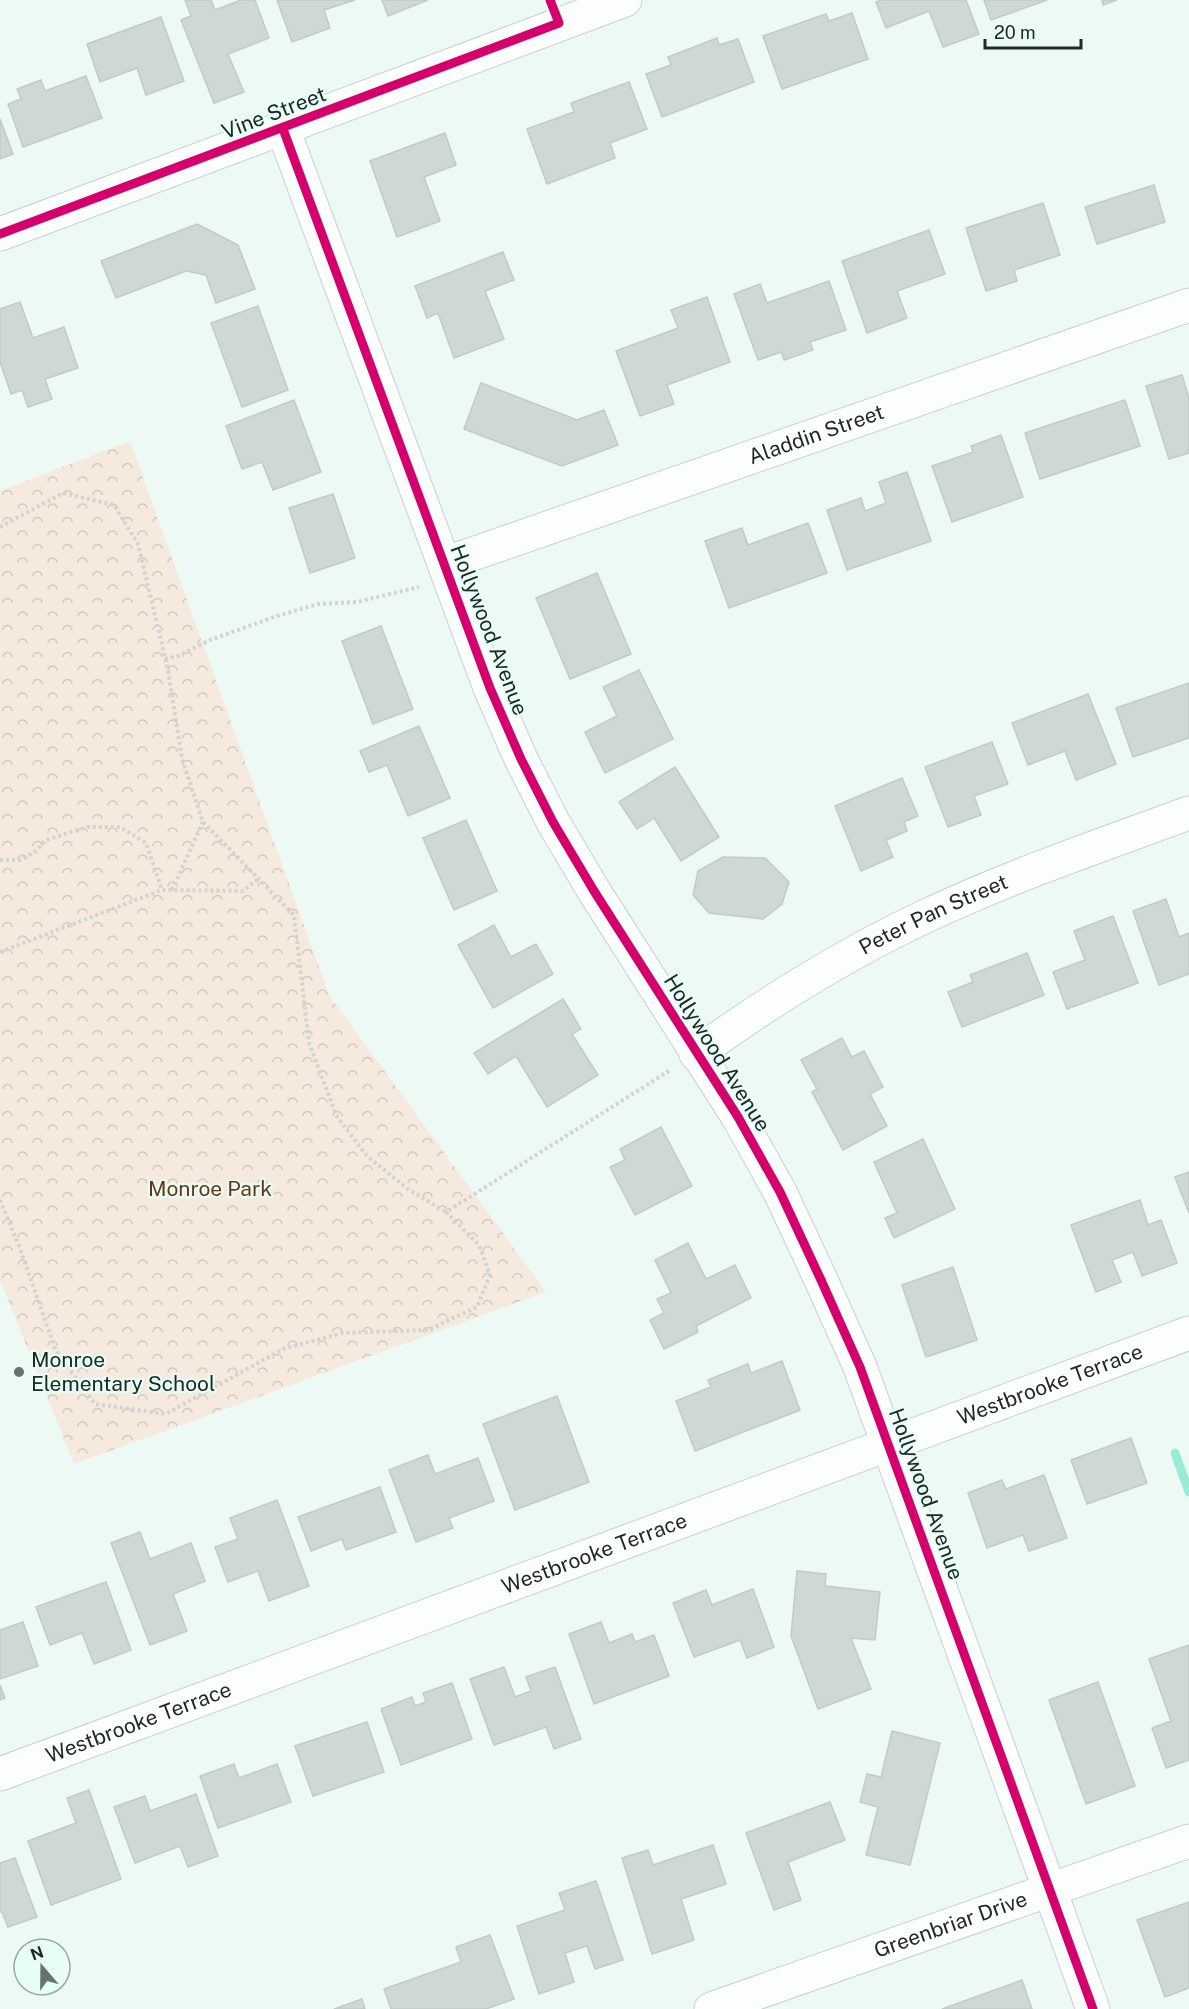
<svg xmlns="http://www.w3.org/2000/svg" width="1189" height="2009" font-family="'Public Sans',sans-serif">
	<defs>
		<pattern id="park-crowns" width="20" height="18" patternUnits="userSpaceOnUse" patternTransform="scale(1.5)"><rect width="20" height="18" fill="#f5eadd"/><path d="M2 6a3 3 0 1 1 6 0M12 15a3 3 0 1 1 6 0" fill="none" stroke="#d2c9be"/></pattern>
	</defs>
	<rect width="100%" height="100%" fill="#ecf9f5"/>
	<polygon fill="url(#park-crowns)" points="130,441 329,995 546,1292 74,1464 0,1280 0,491"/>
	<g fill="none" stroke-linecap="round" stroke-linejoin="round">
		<polyline stroke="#98ecd6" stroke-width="9" points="1175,1453 1189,1492"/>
	</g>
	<g fill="#ced9d5" stroke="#c1cbc7" stroke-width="1.5">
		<polygon points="185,0 211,0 215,10 241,0 255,0 269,38 228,54 244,92 214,103 181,20 191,16"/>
		<polygon points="277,0 355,0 324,10 330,28 292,42"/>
		<polygon points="382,0 428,0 388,16"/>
		<polygon points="881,0 966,0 979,34 943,47 929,11 886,28 876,2"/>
		<polygon points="984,0 1047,0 991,20"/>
		<polygon points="1102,0 1117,0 1103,5"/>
		<polygon points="852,13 868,59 782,89 763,36 826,14 829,21"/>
		<polygon points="161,17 184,81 146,95 137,68 100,82 87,44"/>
		<polygon points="717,38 719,45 738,39 754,82 662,117 646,74 671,65 668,57"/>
		<polygon points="86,76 102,118 23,147 8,104 21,99 17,89 41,80 45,91"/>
		<polygon points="629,82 647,129 610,143 615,158 547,184 527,129 574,112 571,103"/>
		<polygon points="0,119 13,154 0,159"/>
		<polygon points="445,133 456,165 424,177 440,221 397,237 370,161"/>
		<polygon points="1154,185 1165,222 1097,244 1085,207"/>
		<polygon points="1043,203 1060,255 1014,270 1017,281 986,291 966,228"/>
		<polygon points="197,224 238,245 255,289 216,303 206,275 186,271 116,298 101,261"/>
		<polygon points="929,230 945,274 897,291 907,318 867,333 842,261"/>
		<polygon points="503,252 514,280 485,291 504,339 454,358 438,313 427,318 415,286"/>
		<polygon points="829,281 846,330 810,342 813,350 784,360 781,352 758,360 734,294 760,284 767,303"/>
		<polygon points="707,297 730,362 667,385 674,404 640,416 616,351 678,328 671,310"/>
		<polygon points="20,302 33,338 64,327 78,368 45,379 52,399 28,407 22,390 11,394 0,362 0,309"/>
		<polygon points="258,306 288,390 242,407 211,323"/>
		<polygon points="1182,375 1189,398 1189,453 1169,459 1146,386"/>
		<polygon points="481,383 577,420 604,410 618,445 562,466 464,429"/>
		<polygon points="294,400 321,472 273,490 262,462 242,469 226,426"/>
		<polygon points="1125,400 1140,446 1040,479 1025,433"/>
		<polygon points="1001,435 1023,497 952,522 932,466 973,452 971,446"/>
		<polygon points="907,472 931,541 847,570 827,510 861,498 865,511 886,503 879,482"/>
		<polygon points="333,494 355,558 310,573 289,508"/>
		<polygon points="808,523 827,573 729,608 705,541 742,528 748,545"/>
		<polygon points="597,573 631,654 570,679 536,598"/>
		<polygon points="381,626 413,709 373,724 342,641"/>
		<polygon points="639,670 673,739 605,773 585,732 617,716 603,687"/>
		<polygon points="1189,683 1189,738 1133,757 1116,708"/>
		<polygon points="1088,694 1116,764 1076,780 1065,751 1028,765 1012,723"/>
		<polygon points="419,726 450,798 408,816 387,765 369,772 360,751"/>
		<polygon points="992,742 1008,784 974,796 981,815 948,827 925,767"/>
		<polygon points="675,767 719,837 681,861 654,818 637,829 619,802"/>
		<polygon points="902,778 918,816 904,822 907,831 886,840 893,857 861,871 835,806"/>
		<polygon points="466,820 497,891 454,910 423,838"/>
		<polygon points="723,857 765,858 789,882 782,904 763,919 709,913 693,895 698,871"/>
		<polygon points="1166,899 1179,937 1189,933 1189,974 1159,985 1133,911"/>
		<polygon points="1113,916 1138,983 1067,1009 1053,972 1085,960 1074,931"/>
		<polygon points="494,925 511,957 536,944 553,974 493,1008 458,945"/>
		<polygon points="1027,953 1044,995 962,1027 948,992 973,982 970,975"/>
		<polygon points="563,999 581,1029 572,1034 598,1075 547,1107 516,1056 488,1074 474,1053"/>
		<polygon points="842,1038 852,1057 864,1051 883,1087 870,1094 887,1126 843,1150 812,1092 817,1089 801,1060"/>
		<polygon points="661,1127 692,1186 635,1215 610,1167 625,1160 620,1149"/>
		<polygon points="923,1139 955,1209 894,1238 885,1218 897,1213 874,1162"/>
		<polygon points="1189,1172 1189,1213 1175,1177"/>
		<polygon points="1140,1200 1148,1225 1161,1220 1177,1263 1142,1276 1133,1252 1112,1260 1121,1282 1096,1292 1071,1225"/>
		<polygon points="688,1243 706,1279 735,1265 751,1298 696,1326 698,1332 664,1349 650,1320 664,1313 657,1299 671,1293 655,1260"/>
		<polygon points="953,1267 977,1340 926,1357 902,1285"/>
		<polygon points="782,1361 800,1410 695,1451 676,1401 711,1387 708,1380 748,1364 751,1373"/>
		<polygon points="557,1396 589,1482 515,1510 483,1424"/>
		<polygon points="1131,1438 1147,1483 1087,1504 1071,1460"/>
		<polygon points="428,1455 435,1474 478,1458 494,1501 449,1518 453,1528 416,1542 389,1470"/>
		<polygon points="1044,1475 1067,1538 1029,1551 1023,1535 987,1548 968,1493 1002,1480 1006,1489"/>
		<polygon points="380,1487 396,1532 346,1550 342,1539 311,1551 298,1517"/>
		<polygon points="277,1500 309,1586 269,1601 258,1571 228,1582 215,1547 238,1539 230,1518"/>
		<polygon points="140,1532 150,1559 191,1543 205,1581 173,1594 187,1631 150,1645 111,1543"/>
		<polygon points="797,1571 826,1574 825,1586 880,1592 875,1640 851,1638 871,1689 818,1709 791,1636"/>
		<polygon points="106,1582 131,1650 94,1664 82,1633 50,1645 36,1607"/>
		<polygon points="753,1589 774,1647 747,1658 740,1640 694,1657 673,1603 706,1590 712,1605"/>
		<polygon points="23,1622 38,1666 0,1679 0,1630"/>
		<polygon points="601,1622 609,1643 632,1634 635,1642 654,1635 669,1676 594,1704 569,1634"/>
		<polygon points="1189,1645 1189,1760 1166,1768 1152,1728 1171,1721 1149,1659"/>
		<polygon points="504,1667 515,1697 531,1691 526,1677 555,1667 581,1739 554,1749 546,1727 494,1745 470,1679"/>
		<polygon points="1098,1682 1135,1786 1086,1804 1049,1700"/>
		<polygon points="452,1683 472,1739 401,1765 381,1709 412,1697 415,1706 426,1702 423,1693"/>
		<polygon points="0,1685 5,1698 0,1700"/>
		<polygon points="367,1722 384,1772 313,1796 295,1746"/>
		<polygon points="892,1731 940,1743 910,1865 866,1855 878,1807 860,1802 867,1774 881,1777"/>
		<polygon points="234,1764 239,1778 277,1764 291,1802 218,1828 200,1776"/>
		<polygon points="89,1790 121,1879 51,1905 28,1841 76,1823 67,1798"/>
		<polygon points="196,1794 218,1856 188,1867 180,1846 135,1863 114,1807 145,1796 150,1811"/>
		<polygon points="830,1802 845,1840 788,1862 801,1900 774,1910 746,1833"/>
		<polygon points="713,1845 726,1884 681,1899 694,1940 652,1954 622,1858 648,1850 653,1865"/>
		<polygon points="15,1858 37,1917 8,1927 2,1912 0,1912 0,1863"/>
		<polygon points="596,1881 623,1960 595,1969 587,1946 565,1953 574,1982 539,1994 517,1926 565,1910 559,1893"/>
		<polygon points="1189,1902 1189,1988 1165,1997 1137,1920"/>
		<polygon points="490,1935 514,1999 486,2009 391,2009 384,1989 461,1962 456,1947"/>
		<polygon points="1022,1980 1032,2009 942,2009"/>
		<polygon points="362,1999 365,2009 334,2009"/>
	</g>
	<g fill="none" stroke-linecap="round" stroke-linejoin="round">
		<defs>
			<g id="street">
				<polyline points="283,129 490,688 521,759 553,822 594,891 738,1117 780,1192 821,1280 860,1367 1093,2009"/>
				<polyline points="0,234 625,0"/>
				<path id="s1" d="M444,564l745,-259"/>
				<path id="s2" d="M696,1054c72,-52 149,-100 230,-138 85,-40 175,-71 263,-103"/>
				<path id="s3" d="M0,1774l1189,-441"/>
				<path id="s4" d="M711,2009l478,-168"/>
			</g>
		</defs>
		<use href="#street" stroke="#c8d2ce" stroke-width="35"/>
		<g stroke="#d1d4d3" stroke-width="4" stroke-dasharray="3 3" stroke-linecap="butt">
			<polyline points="0,527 63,493 114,505 138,544 168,670 182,759 203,822 294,915 309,1043 337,1117 367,1156 408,1189 446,1212"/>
			<polyline points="165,659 178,656 210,640 277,616 318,604 357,602 419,587"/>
			<polyline points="0,860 20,860 36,851 46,840 87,827 120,827 146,843 162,890"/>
			<polyline points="172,890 203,822"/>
			<polyline points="0,952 162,890 243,891 259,878"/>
			<polyline points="0,1200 19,1246 56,1351 95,1404 166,1414 283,1349 343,1333 428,1330 477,1307 490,1275 479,1245 446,1212 669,1071"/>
		</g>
		<use href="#street" stroke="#fcfefe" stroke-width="33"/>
		<defs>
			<g id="cycleway">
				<polyline points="283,129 490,688 521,759 553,822 594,891 738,1117 780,1192 821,1280 860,1367 1093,2009"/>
				<polyline points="0,234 559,23 550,0"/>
			</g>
		</defs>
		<use href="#cycleway" stroke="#e7fef7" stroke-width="13"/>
		<use href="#cycleway" stroke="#d6006c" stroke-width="9"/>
	</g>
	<circle fill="#67726e" stroke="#e7fef7" stroke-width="2" cx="19" cy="1372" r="6"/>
	<g text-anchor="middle" stroke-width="4.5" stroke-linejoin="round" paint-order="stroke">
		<g font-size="21" fill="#202926" stroke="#e7fef7">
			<text transform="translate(274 113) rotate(-21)" y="7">Vine Street</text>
			<text dy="7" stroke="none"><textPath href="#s1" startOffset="394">Aladdin Street</textPath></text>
			<text transform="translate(489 630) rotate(69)" y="7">Hollywood Avenue</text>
			<text dy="7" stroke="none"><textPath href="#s2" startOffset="276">Peter Pan Street</textPath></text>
			<text transform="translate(717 1053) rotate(58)" y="7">Hollywood Avenue</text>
			<text dy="7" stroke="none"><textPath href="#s3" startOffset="1120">Westbrooke Terrace</textPath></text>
			<text transform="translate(926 1494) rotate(70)" y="7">Hollywood Avenue</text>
			<text dy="7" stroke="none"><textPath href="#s3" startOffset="634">Westbrooke Terrace</textPath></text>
			<text dy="7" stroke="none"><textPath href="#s3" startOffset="148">Westbrooke Terrace</textPath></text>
			<text dy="7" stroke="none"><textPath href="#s4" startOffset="254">Greenbriar Drive</textPath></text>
		</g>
		<g font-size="21" fill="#683711" stroke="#e7fef7">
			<text x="210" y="1196">Monroe Park</text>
		</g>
		<g font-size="21" fill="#202926" stroke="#e7fef7" text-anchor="start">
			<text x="31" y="1367">Monroe<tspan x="31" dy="24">Elementary School</tspan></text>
		</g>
	</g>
	<g transform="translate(42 1967) rotate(340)"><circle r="28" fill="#e7fef7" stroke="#97a9a3" stroke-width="1.5"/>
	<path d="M0-4.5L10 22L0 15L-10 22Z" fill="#67726e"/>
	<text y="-9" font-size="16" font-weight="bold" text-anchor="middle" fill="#202926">N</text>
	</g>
	<path d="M985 39v9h96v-9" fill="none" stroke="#202926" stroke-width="3"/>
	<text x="994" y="39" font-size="18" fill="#202926" stroke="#e7fef7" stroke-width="4.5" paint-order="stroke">20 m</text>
</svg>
